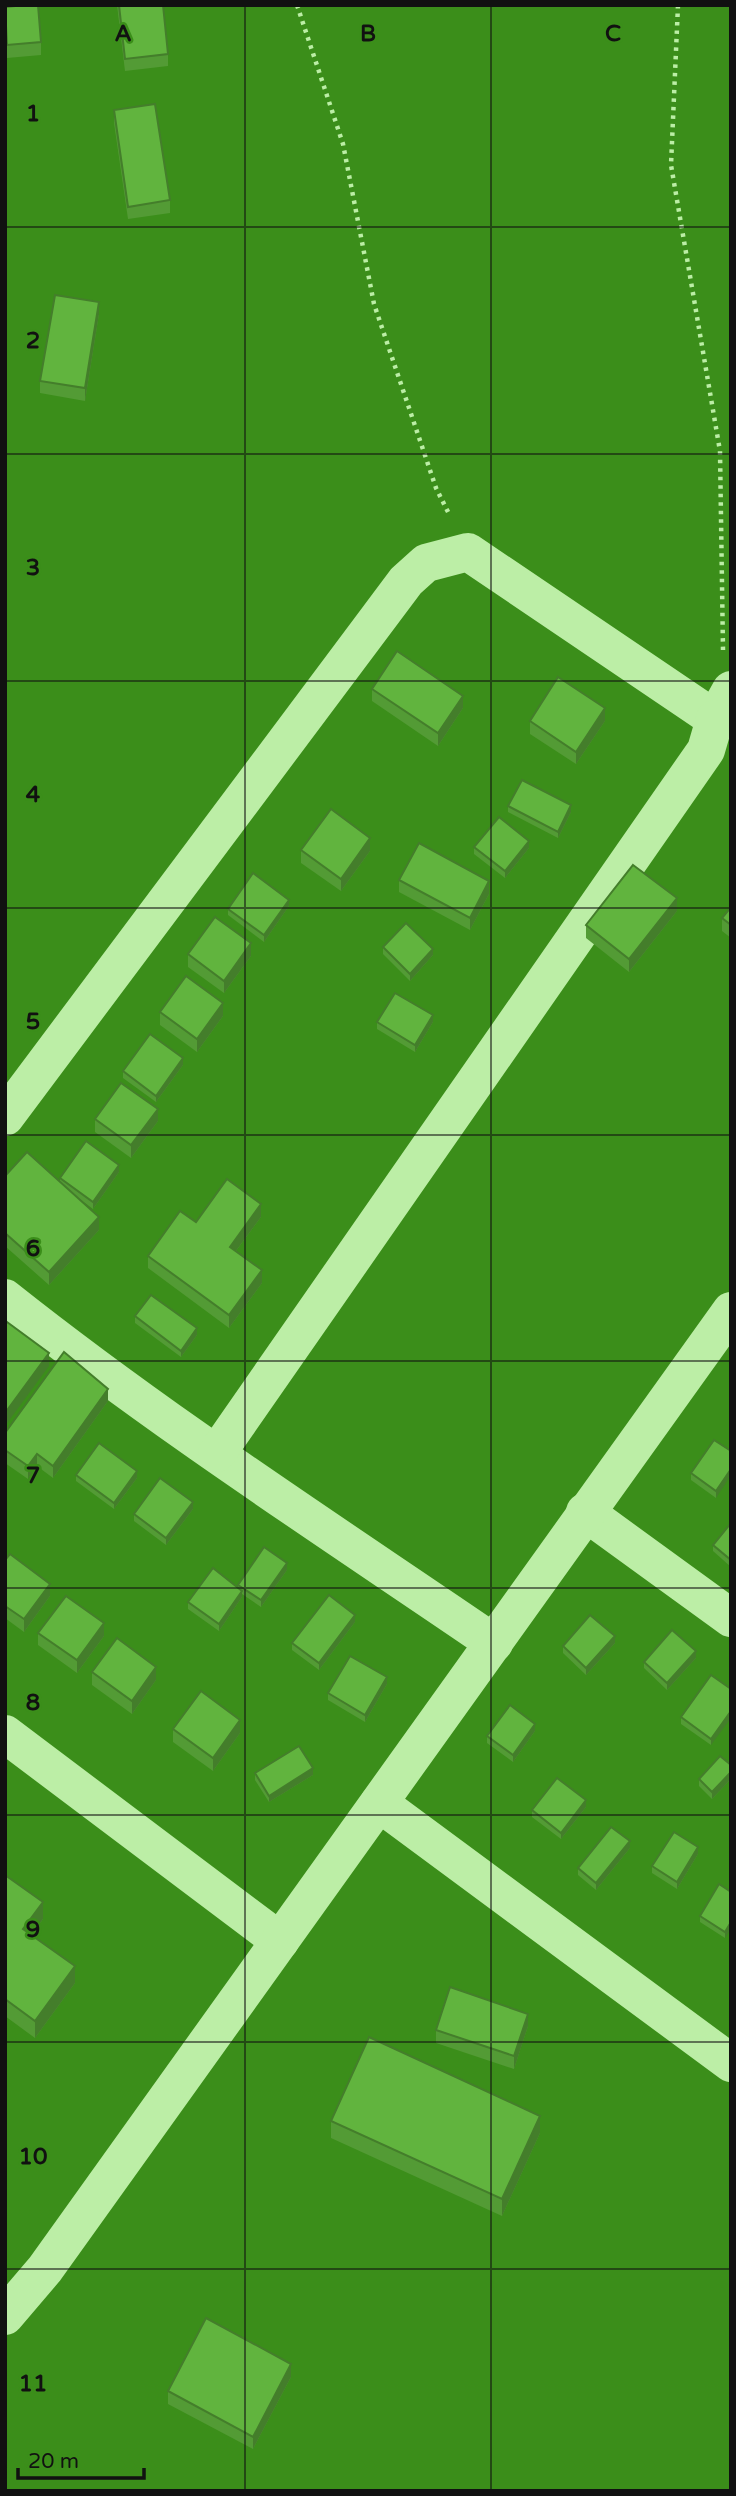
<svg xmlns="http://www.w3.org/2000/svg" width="736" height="2496" font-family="'Varela Round',sans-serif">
	<rect width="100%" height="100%" fill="#3b8e1a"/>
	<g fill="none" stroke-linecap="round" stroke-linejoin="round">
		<g stroke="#bceea6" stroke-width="4.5" stroke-dasharray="3.5 5" stroke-linecap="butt">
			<polyline points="297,5 343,144 374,304 436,488 450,516"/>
			<polyline points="678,5 671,165 720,451 723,650"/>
		</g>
		<g stroke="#bceea6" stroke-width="38">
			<polyline points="5,1117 406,581 426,563 468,552 715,719 731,690"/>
			<path d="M5,1298c156,124 325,233 489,345"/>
			<polyline points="217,1453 706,750 715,719"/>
			<polyline points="585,1512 731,1618"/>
			<polyline points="5,1734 280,1941"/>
			<polyline points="379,1803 731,2063"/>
			<polyline points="5,2316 45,2269 731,1311"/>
		</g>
	</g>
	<g fill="#539b35">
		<polygon points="117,5 163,5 168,54 168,66 125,71"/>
		<polygon points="5,7 41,42 41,55 7,58 5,36"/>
		<polygon points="114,110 170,200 170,213 128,219 114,123"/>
		<polygon points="99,314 85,401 40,393 40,381"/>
		<polygon points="372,689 463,708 438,746 372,701"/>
		<polygon points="530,721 605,721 576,764 530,734"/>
		<polygon points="508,806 571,812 558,838 508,812"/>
		<polygon points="474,847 529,848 505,878 474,854"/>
		<polygon points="301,850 370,851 341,891 301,863"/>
		<polygon points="399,880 489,894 470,930 399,892"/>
		<polygon points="289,906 264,942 228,915 228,909"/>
		<polygon points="731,907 731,938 722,931 722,918"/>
		<polygon points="677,911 629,972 586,938 586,925"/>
		<polygon points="383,947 433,955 410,981 383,954"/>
		<polygon points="188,954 251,956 224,993 188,967"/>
		<polygon points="160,1012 223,1016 197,1052 160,1025"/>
		<polygon points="377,1022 433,1022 415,1052 377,1029"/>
		<polygon points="183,1065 156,1102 123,1078 123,1071"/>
		<polygon points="95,1119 158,1121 131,1158 95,1132"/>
		<polygon points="119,1172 93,1209 77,1197 99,1230 49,1285 5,1246 5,1176 60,1182 60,1178"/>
		<polygon points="261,1217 236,1251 262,1283 229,1328 148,1268 148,1256 196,1222"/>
		<polygon points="135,1316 197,1335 181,1357 135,1323"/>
		<polygon points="108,1401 53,1478 37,1466 28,1479 5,1463 5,1433"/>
		<polygon points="731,1451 716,1498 691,1480 691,1473"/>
		<polygon points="76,1475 137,1478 114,1509 76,1481"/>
		<polygon points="193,1509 166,1545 134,1521 134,1514"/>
		<polygon points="731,1523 731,1567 713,1551 713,1545"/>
		<polygon points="5,1560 50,1596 24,1632 5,1618"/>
		<polygon points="287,1570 261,1607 242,1594 242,1597 219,1631 188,1609 188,1602 238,1588 238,1585"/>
		<polygon points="355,1622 319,1670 292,1650 292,1643"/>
		<polygon points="38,1633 104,1636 77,1673 38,1645"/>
		<polygon points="615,1643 586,1675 563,1653 563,1646"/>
		<polygon points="696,1658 667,1690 644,1668 644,1662"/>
		<polygon points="92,1672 156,1680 132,1714 92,1685"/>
		<polygon points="711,1675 711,1745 681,1724 681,1717"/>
		<polygon points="387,1684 365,1722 328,1700 328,1693"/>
		<polygon points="173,1729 240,1733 213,1771 173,1742"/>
		<polygon points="535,1731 513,1762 487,1743 487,1736"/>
		<polygon points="731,1765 731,1779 712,1799 699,1786 699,1779"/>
		<polygon points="255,1773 313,1775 269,1802 255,1780"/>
		<polygon points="586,1807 561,1839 532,1817 532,1810"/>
		<polygon points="630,1848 596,1890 578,1875 578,1868"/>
		<polygon points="698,1854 677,1889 652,1873 652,1866"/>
		<polygon points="5,1875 43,1919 32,1935 75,1983 35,2038 5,2016"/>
		<polygon points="731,1892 725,1938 700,1922 700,1916"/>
		<polygon points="528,2026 514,2069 436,2043 436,2030"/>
		<polygon points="331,2121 540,2133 502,2216 331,2138"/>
		<polygon points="291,2377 253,2449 168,2404 168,2391"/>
	</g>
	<g fill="#447e2b">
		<polygon points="99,302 99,314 85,401 85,388"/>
		<polygon points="463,696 463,708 438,746 438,733"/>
		<polygon points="605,708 605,721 576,764 576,752"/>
		<polygon points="571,805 571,812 558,838 558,832"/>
		<polygon points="370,838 370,851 341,891 341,879"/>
		<polygon points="529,841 529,848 505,878 505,871"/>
		<polygon points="489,881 489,894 470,930 470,918"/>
		<polygon points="677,898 677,911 629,972 629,959"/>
		<polygon points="289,900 289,906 264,942 264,935"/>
		<polygon points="251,943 251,956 224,993 224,981"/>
		<polygon points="433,949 433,955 410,981 410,974"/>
		<polygon points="223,1003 223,1016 197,1052 197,1039"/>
		<polygon points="433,1015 433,1022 415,1052 415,1045"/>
		<polygon points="183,1058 183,1065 156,1102 156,1096"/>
		<polygon points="158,1109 158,1121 131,1158 131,1145"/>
		<polygon points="119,1165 119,1172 93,1209 93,1202"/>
		<polygon points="261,1204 261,1217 230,1259 230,1247"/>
		<polygon points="99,1217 99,1230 49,1285 49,1272"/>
		<polygon points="262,1270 262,1283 229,1328 229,1315"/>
		<polygon points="197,1328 197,1335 181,1357 181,1351"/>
		<polygon points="49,1353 49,1366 5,1426 5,1413"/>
		<polygon points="108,1389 108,1401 53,1478 53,1466"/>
		<polygon points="37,1454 37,1466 28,1479 28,1466"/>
		<polygon points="731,1469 731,1475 716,1498 716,1491"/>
		<polygon points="137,1471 137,1478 114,1509 114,1503"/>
		<polygon points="193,1502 193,1509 166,1545 166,1538"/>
		<polygon points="287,1563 287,1570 261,1607 261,1600"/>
		<polygon points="50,1584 50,1596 24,1632 24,1619"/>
		<polygon points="242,1591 242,1597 219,1631 219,1624"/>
		<polygon points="355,1615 355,1622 319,1670 319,1663"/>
		<polygon points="104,1623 104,1636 77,1673 77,1660"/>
		<polygon points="615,1636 615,1643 586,1675 586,1668"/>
		<polygon points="696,1651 696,1658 667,1690 667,1683"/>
		<polygon points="156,1667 156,1680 132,1714 132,1701"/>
		<polygon points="387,1677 387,1684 365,1722 365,1715"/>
		<polygon points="731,1711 731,1718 711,1745 711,1739"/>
		<polygon points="240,1720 240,1733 213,1771 213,1758"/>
		<polygon points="535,1724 535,1731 513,1762 513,1755"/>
		<polygon points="313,1768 313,1775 269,1802 269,1796"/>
		<polygon points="731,1772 731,1779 712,1799 712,1792"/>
		<polygon points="586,1800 586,1807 561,1839 561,1833"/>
		<polygon points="630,1841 630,1848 596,1890 596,1883"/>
		<polygon points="698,1847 698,1854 677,1889 677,1882"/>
		<polygon points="43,1902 43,1919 23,1946 23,1929"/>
		<polygon points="731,1922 731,1929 725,1938 725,1932"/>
		<polygon points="75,1966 75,1983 35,2038 35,2021"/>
		<polygon points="528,2014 528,2026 514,2069 514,2056"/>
		<polygon points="540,2116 540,2133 502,2216 502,2199"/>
		<polygon points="291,2364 291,2377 253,2449 253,2437"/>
	</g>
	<g fill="#61b43e" stroke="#447e2b" stroke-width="2">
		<polygon points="26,5 38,5 41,42 7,45 5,7"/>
		<polygon points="119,5 163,5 168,54 125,59"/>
		<polygon points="155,104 170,200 128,207 114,110"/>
		<polygon points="55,295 99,302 85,388 40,381"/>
		<polygon points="397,651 463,696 438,733 372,689"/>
		<polygon points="558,677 605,708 576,752 530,721"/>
		<polygon points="522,780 571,805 558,832 508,806"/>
		<polygon points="331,809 370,838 341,879 301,850"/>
		<polygon points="499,817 529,841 505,871 474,847"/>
		<polygon points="419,843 489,881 470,918 399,880"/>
		<polygon points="633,865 677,898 629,959 586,925"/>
		<polygon points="253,873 289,900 264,935 228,909"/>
		<polygon points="731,907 731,925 722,918"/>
		<polygon points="215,917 251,943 224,981 188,954"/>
		<polygon points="406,923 433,949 410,974 383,947"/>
		<polygon points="186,976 223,1003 197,1039 160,1012"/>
		<polygon points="395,993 433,1015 415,1045 377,1022"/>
		<polygon points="150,1034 183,1058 156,1096 123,1071"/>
		<polygon points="121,1083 158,1109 131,1145 95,1119"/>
		<polygon points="86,1141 119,1165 93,1202 60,1178"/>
		<polygon points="27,1152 99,1217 49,1272 5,1233 5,1176"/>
		<polygon points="227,1179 261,1204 230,1247 262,1270 229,1315 148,1256 180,1211 196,1222"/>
		<polygon points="151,1295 197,1328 181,1351 135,1316"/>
		<polygon points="7,1322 49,1353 5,1413 5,1325"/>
		<polygon points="64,1352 108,1389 53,1466 37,1454 28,1466 5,1450 5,1433"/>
		<polygon points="714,1440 731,1451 731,1469 716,1491 691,1473"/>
		<polygon points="99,1443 137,1471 114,1503 76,1475"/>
		<polygon points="160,1478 193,1502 166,1538 134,1514"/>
		<polygon points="731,1523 731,1560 713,1545"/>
		<polygon points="264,1547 287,1563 261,1600 238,1585"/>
		<polygon points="10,1554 50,1584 24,1619 5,1606 5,1560"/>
		<polygon points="213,1568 242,1591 219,1624 188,1602"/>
		<polygon points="329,1595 355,1615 319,1663 292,1643"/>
		<polygon points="66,1596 104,1623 77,1660 38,1633"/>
		<polygon points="590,1615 615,1636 586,1668 563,1646"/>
		<polygon points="672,1630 696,1651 667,1683 644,1662"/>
		<polygon points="117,1638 156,1667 132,1701 92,1672"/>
		<polygon points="350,1656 387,1677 365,1715 328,1693"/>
		<polygon points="711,1675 731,1689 731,1711 711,1739 681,1717"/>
		<polygon points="201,1691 240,1720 213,1758 173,1729"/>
		<polygon points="510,1705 535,1724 513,1755 487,1736"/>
		<polygon points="299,1746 313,1768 269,1796 255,1773"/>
		<polygon points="720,1756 731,1765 731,1772 712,1792 699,1779"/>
		<polygon points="557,1778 586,1800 561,1833 532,1810"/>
		<polygon points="611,1827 630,1841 596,1883 578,1868"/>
		<polygon points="674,1832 698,1847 677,1882 652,1866"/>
		<polygon points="5,1875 43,1902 23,1929 75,1966 35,2021 5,1999"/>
		<polygon points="719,1884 731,1892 731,1922 725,1932 700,1916"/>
		<polygon points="450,1987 528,2014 514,2056 436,2030"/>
		<polygon points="369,2037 540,2116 502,2199 331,2121"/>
		<polygon points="206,2318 291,2364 253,2437 168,2391"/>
	</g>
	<path fill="none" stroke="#111" stroke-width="2" stroke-opacity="0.55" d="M245,5v2486M491,5v2486M5,227h726M5,454h726M5,681h726M5,908h726M5,1135h726M5,1361h726M5,1588h726M5,1815h726M5,2042h726M5,2269h726"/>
	<g font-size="23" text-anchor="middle" font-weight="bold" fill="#111" stroke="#3b8e1a" stroke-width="5" stroke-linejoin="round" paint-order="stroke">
		<text x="123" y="41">A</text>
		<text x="368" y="41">B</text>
		<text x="613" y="41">C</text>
		<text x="33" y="121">1</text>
		<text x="33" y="348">2</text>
		<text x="33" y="575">3</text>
		<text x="33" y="802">4</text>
		<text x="33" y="1029">5</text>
		<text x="33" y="1256">6</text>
		<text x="33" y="1483">7</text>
		<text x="33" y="1710">8</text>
		<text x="33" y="1937">9</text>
		<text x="33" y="2164">10</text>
		<text x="33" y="2391">11</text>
	</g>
	<rect width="736" height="2496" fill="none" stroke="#111111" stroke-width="14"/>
	<path d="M18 2468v10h126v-10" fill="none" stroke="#111111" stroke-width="3.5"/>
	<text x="28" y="2468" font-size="21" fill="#111111" stroke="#3b8e1a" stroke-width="5" paint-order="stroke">20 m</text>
</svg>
